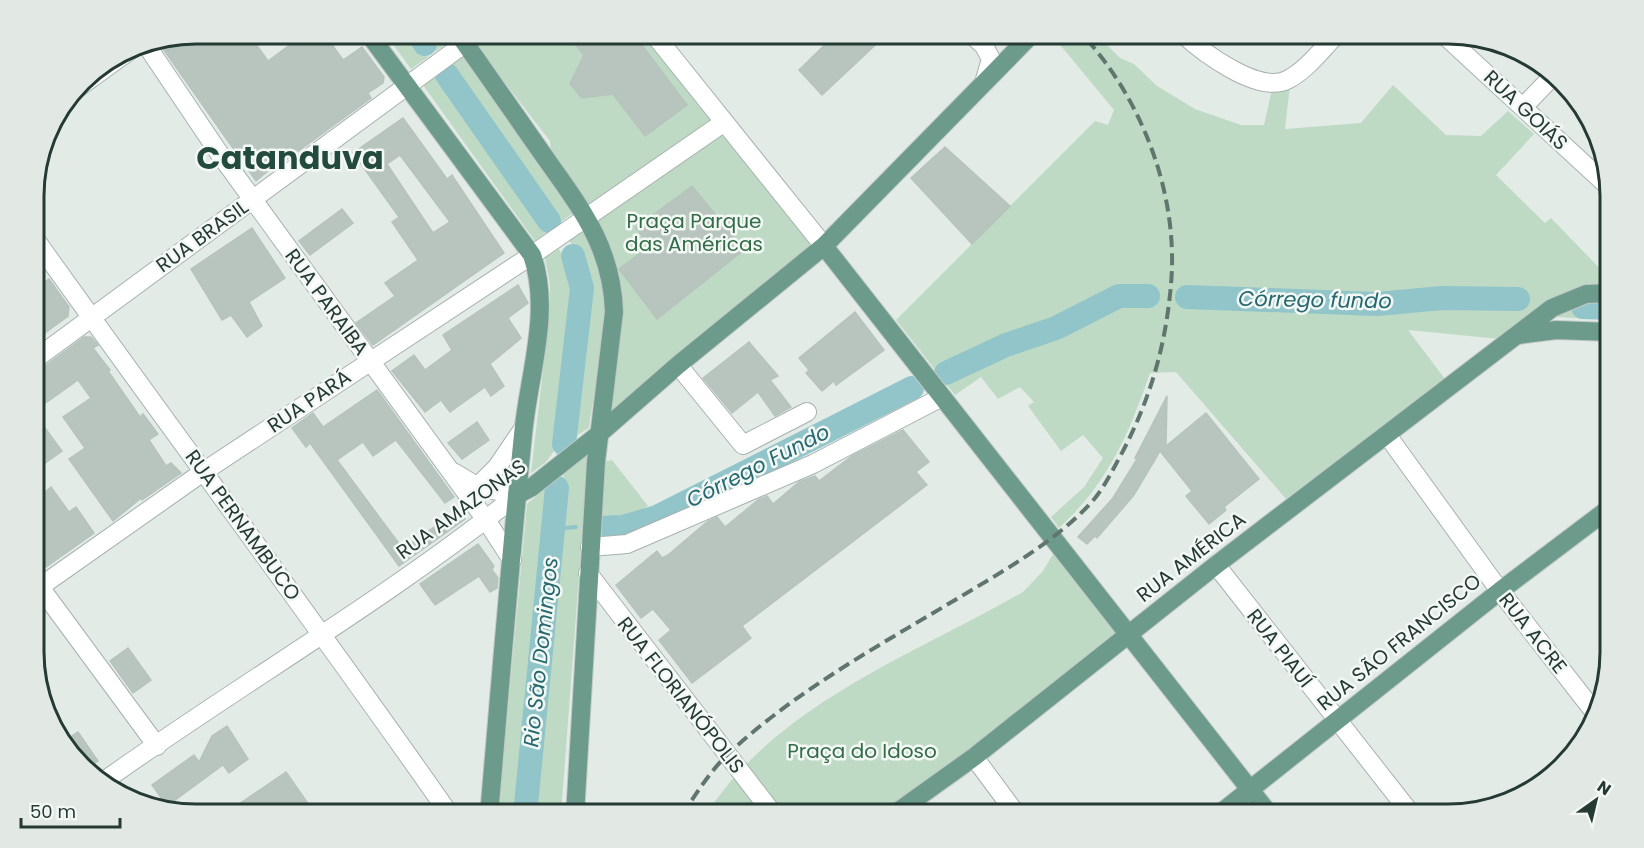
<svg xmlns="http://www.w3.org/2000/svg" width="1644" height="848" font-family="Poppins,sans-serif">
	<rect width="100%" height="100%" fill="#e3ebe7"/>
	<g fill="#bedac4">
		<polygon points="385,33 411,33 428,57 411,69"/>
		<polygon points="424,33 448,33 453,40 436,51"/>
		<path d="M491,33h153l169,212 -204,170 11,-133c-12,-51 -39,-88 -69,-130l-1,-11 -75,-97z"/>
		<path d="M1054,33h41l25,25 14,6 23,22 38,23 46,16h23l9,-40h17l-5,44 76,-6 32,-38 53,50 35,1 27,-25 26,23 -38,41 49,48 6,-5 59,61v13l-110,47 -92,-9 37,49 -159,120 -110,-127 -26,1c-21,61 -42,110 -91,155l-8,-11 33,-30 19,-29 -20,-23 -22,16 -33,-45 6,-4 -14,-15 -22,12 -17,-22 -26,18 -59,-75 199,-199 13,4 6,-15 -62,-75z"/>
		<polygon points="462,56 573,213 558,224 447,67"/>
		<polygon points="435,77 547,232 535,241 423,85"/>
		<path d="M583,228c9,20 18,40 21,62 5,34 -10,101 -15,138l-18,11 19,-150 -6,-24 -15,-25z"/>
		<polygon points="559,249 568,265 573,285 572,312 554,451 546,462 531,473 550,310 550,284 545,258"/>
		<polygon points="1580,303 1610,303 1610,320 1556,317"/>
		<polygon points="588,455 561,815 534,815 564,473"/>
		<path d="M612,460l36,46c-16,10 -35,16 -54,12l4,-55z"/>
		<polygon points="551,484 520,815 498,815 527,504"/>
		<path d="M1056,549l60,85 -145,118 -90,63h-175c70,-111 208,-160 317,-223l20,-21z"/>
	</g>
	<g fill="none" stroke-linecap="round" stroke-linejoin="round">
		<polyline stroke="#91c5ca" stroke-width="4" points="553,529 576,527"/>
		<g stroke="#91c5ca" stroke-width="24">
			<polyline points="418,33 425,44"/>
			<polyline points="447,75 549,221"/>
			<polyline points="1187,297 1377,304 1442,298 1518,299"/>
			<polyline points="1583,307 1610,308"/>
			<polyline points="946,373 1006,345 1056,328 1119,296 1148,296"/>
			<polyline points="564,444 582,288 573,256"/>
			<polyline points="598,528 623,527 657,517 912,388"/>
			<polyline points="525,815 557,488"/>
		</g>
	</g>
	<g fill="#b8c5bf" stroke="#b6c4bd" stroke-width="1.5" fill-rule="evenodd">
		<polygon points="196,33 263,33 253,40 268,61 306,33 336,33 328,39 343,60 362,47 384,77 383,83 368,93 371,98 279,165 277,163 256,181 161,46 173,38"/>
		<polygon points="566,33 633,33 687,105 645,136 613,94 582,98 570,84 584,55"/>
		<polygon points="837,33 888,33 822,95 799,70"/>
		<path d="M403,118l44,61 5,-4 52,78 -131,92 -17,-22 39,-27 -10,-13 33,-23 -26,-38 7,-5 -46,-64zM400,155l50,67 -17,11 -46,-69z"/>
		<polygon points="945,147 1010,206 972,244 911,178"/>
		<polygon points="692,186 744,250 657,319 619,269 650,246 636,228"/>
		<polygon points="342,209 353,223 310,255 299,241"/>
		<polygon points="252,228 285,278 249,302 262,326 247,337 231,315 222,320 191,269"/>
		<polygon points="49,279 69,307 68,316 34,341 34,289"/>
		<polygon points="518,285 528,303 508,318 521,338 490,364 504,386 491,396 485,387 450,412 441,400 425,412 392,371 414,355 425,370 452,350 443,335"/>
		<polygon points="855,312 884,350 836,385 834,381 822,391 806,373 809,370 799,358"/>
		<polygon points="84,337 91,337 98,345 93,348 110,370 108,371 140,417 143,414 158,434 149,440 166,466 171,463 181,473 142,500 141,498 113,521 69,459 85,448 63,417 91,398 78,380 34,411 34,371 41,369"/>
		<polygon points="749,342 778,376 770,380 791,407 775,416 758,392 732,413 703,378"/>
		<polygon points="377,390 454,497 445,503 396,440 373,456 363,442 337,460 403,549 458,510 465,519 399,566 310,443 306,447 292,428 313,413 323,427"/>
		<polygon points="1167,396 1166,446 1206,413 1259,479 1224,507 1226,510 1209,524 1186,496 1192,491 1160,451 1134,495 1097,538 1095,536 1087,544 1078,537 1113,498 1137,459 1135,458"/>
		<polygon points="34,413 62,451 34,471"/>
		<polygon points="477,422 489,440 462,459 448,443"/>
		<polygon points="903,430 929,462 916,472 927,485 742,626 751,638 692,683 659,640 671,630 653,609 641,618 616,585 657,551 662,558 668,555 707,522 717,517 725,527 758,500 767,496 773,504 799,482 815,476 819,481 852,456"/>
		<polygon points="34,478 45,492 51,487 69,512 76,507 94,533 46,567 34,551"/>
		<polygon points="478,544 494,566 492,570 498,578 497,588 490,592 479,576 435,605 420,584"/>
		<polygon points="128,648 151,680 133,693 110,661"/>
		<polygon points="227,726 248,759 229,773 223,765 167,806 152,785 194,755 199,762 212,736"/>
		<polygon points="78,732 98,761 89,767 61,743"/>
		<polygon points="286,772 316,815 223,815"/>
	</g>
	<g fill="none" stroke-linecap="round" stroke-linejoin="round">
		<defs>
			<g id="minor">
				<polyline points="653,33 824,246"/>
				<polyline points="970,33 984,46 991,59 984,83"/>
				<path d="M1182,33c20,19 76,61 105,47 20,-10 36,-32 51,-47"/>
				<polyline points="1442,33 1610,188"/>
				<polyline points="145,43 219,153 486,520 512,560"/>
				<polyline points="75,90 139,44"/>
				<polyline points="1523,107 1552,77"/>
				<path d="M33,236c138,194 281,384 417,579"/>
				<polyline points="34,360 479,33"/>
				<polyline points="678,365 743,445 807,412"/>
				<polyline points="1387,435 1500,591 1596,714"/>
				<polyline points="455,473 478,487 517,495"/>
				<polyline points="471,493 497,467 523,429"/>
				<polyline points="590,547 627,544 813,464 942,397"/>
				<polyline points="1216,565 1412,815"/>
				<polyline points="588,573 774,815"/>
				<polyline points="34,579 157,746"/>
				<polyline points="34,591 203,472 532,255 723,123"/>
				<polyline points="974,757 1017,815"/>
				<path d="M104,781c136,-97 282,-181 413,-286"/>
			</g>
			<g id="major">
				<path d="M368,33l164,222c20,57 -4,122 -9,180 -13,126 -23,253 -34,380"/>
				<path d="M458,33c26,37 52,75 79,113 38,55 75,96 77,166l-18,150 -21,353"/>
				<polyline points="824,246 1270,815"/>
				<polyline points="1518,335 1556,330 1610,332"/>
				<polyline points="517,495 532,487 599,434 678,365 824,246 1033,33"/>
				<polyline points="893,815 974,757 1216,565 1552,308 1586,294 1610,293"/>
				<polyline points="1218,815 1500,591 1611,507"/>
			</g>
		</defs>
		<use href="#minor" stroke="#a6b2ad" stroke-width="20"/>
		<use href="#major" stroke="#c2c8c6" stroke-width="20"/>
		<use href="#minor" stroke="#fff" stroke-width="18"/>
		<use href="#major" stroke="#6c9b8c" stroke-width="18"/>
		<path stroke="#5f756e" stroke-width="4" stroke-dasharray="12 6" stroke-linecap="butt" d="M682,815c14,-21 28,-44 47,-62 68,-63 151,-108 231,-156 45,-27 93,-54 130,-93 14,-15 23,-35 33,-53 28,-54 43,-107 48,-167 8,-89 -29,-186 -90,-251"/>
	</g>
	<g text-anchor="middle" stroke-width="5" stroke-linejoin="round" paint-order="stroke">
		<g font-size="20" fill="#243a33" stroke="#f3f8f5">
			<text transform="translate(1526 110) rotate(43)" y="7">RUA GOIÁS</text>
			<text transform="translate(202 236) rotate(-36)" y="7">RUA BRASIL</text>
			<text transform="translate(327 302) rotate(54)" y="7">RUA PARAIBA</text>
			<text transform="translate(309 401) rotate(-34)" y="7">RUA PARÁ</text>
			<text transform="translate(461 509) rotate(-36)" y="7">RUA AMAZONAS</text>
			<text transform="translate(243 525) rotate(54)" y="7">RUA PERNAMBUCO</text>
			<text transform="translate(1191 557) rotate(-38)" y="7">RUA AMÉRICA</text>
			<text transform="translate(1533 633) rotate(52)" y="7">RUA ACRE</text>
			<text transform="translate(1399 642) rotate(-39)" y="7">RUA SÃO FRANCISCO</text>
			<text transform="translate(1280 648) rotate(52)" y="7">RUA PIAUÍ</text>
			<text transform="translate(681 695) rotate(52)" y="7">RUA FLORIANÓPOLIS</text>
		</g>
		<g font-size="20" fill="#336c46" stroke="#f3f8f5">
			<text x="694" y="228">Praça Parque<tspan x="694" dy="23">das Américas</tspan></text>
			<text x="862" y="758">Praça do Idoso</text>
		</g>
		<g font-size="21" font-style="italic" fill="#25686f" stroke="#f3f8f5">
			<text transform="translate(1315 300) rotate(1)" y="7">Córrego fundo</text>
			<text transform="translate(758 466) rotate(-27)" y="7">Córrego Fundo</text>
			<text transform="translate(541 652) rotate(-84)" y="7">Rio São Domingos</text>
		</g>
		<g font-size="32" font-weight="bold" fill="#234a3e" stroke="#f3f8f5">
			<text x="290" y="169">Catanduva</text>
		</g>
	</g>
	<path d="M0 0H1644V848H0ZM196 44H1448A152 152 0 0 1 1600 196V652A152 152 0 0 1 1448 804H196A152 152 0 0 1 44 652V196A152 152 0 0 1 196 44Z" fill="#e2e9e5" fill-rule="evenodd"/>
	<path fill="none" stroke="#243a33" stroke-width="3" d="M196 44H1448A152 152 0 0 1 1600 196V652A152 152 0 0 1 1448 804H196A152 152 0 0 1 44 652V196A152 152 0 0 1 196 44Z"/>
	<g transform="translate(1596 800) rotate(34)" stroke="#f3f8f5" stroke-width="4.5" paint-order="stroke">
	<path d="M0-4.5L10 22L0 15L-10 22Z" fill="#243a33"/>
	<text y="-9" font-size="16" font-weight="bold" text-anchor="middle" fill="#243a33">N</text>
	</g>
	<path d="M21 818v9h99v-9" fill="none" stroke="#243a33" stroke-width="3"/>
	<text x="30" y="818" font-size="18" fill="#243a33" stroke="#f3f8f5" stroke-width="4.5" paint-order="stroke">50 m</text>
</svg>
